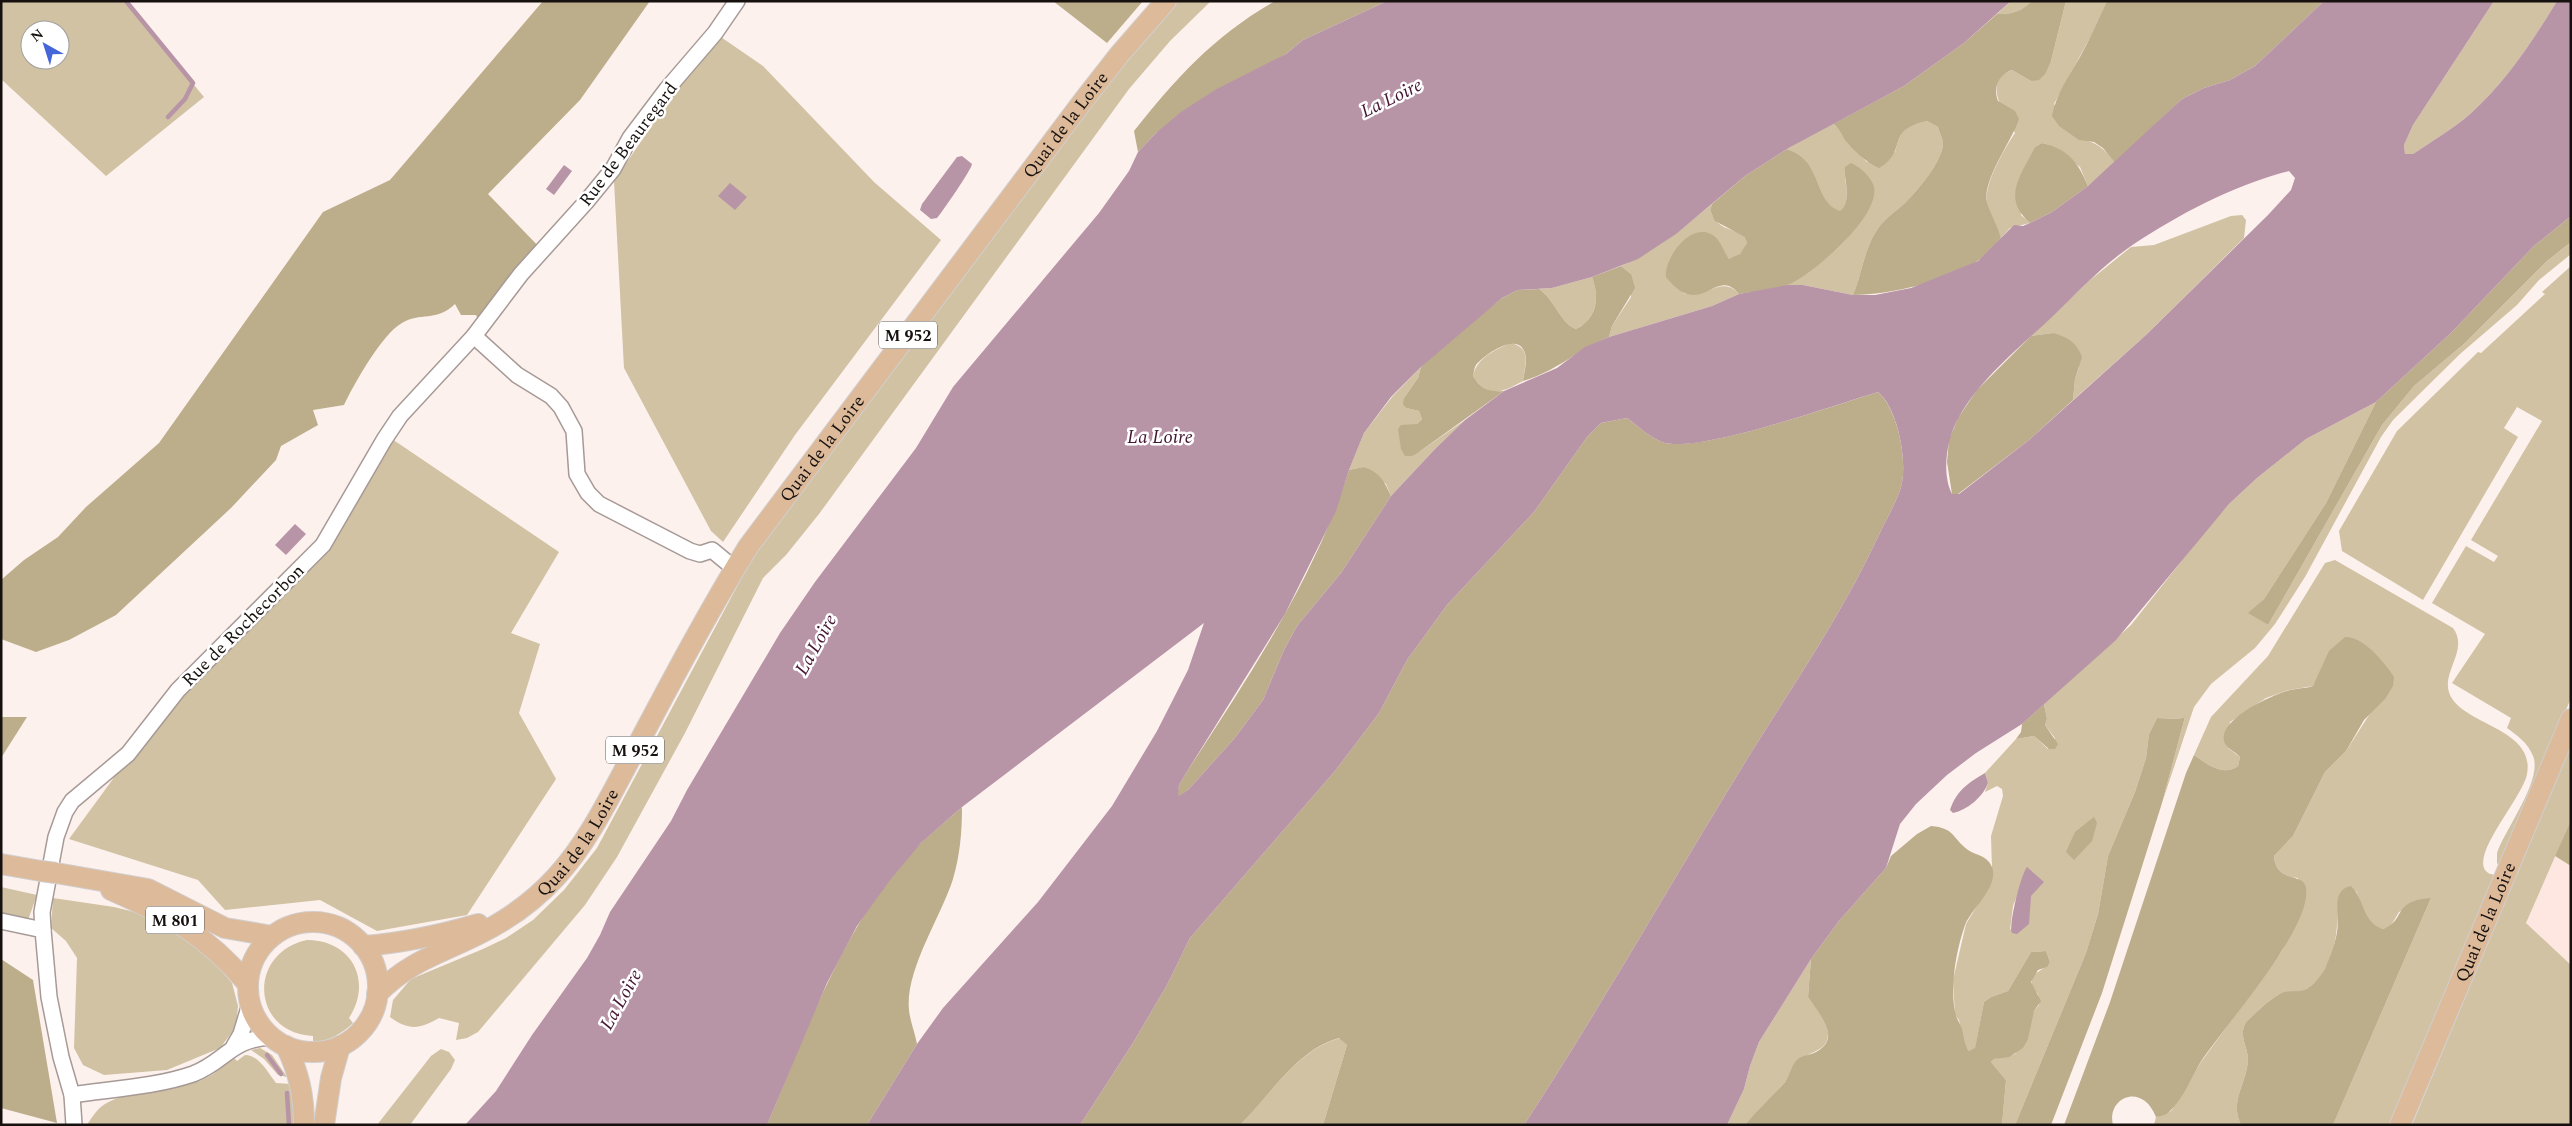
<svg xmlns="http://www.w3.org/2000/svg" width="2572" height="1126" font-family="Spectral,serif">
	<rect width="100%" height="100%" fill="#fdf1ee"/>
	<polygon fill="#ffe7e1" points="2555,856 2571,866 2571,965 2526,923"/>
	<g fill="#d0c2a2" fill-rule="evenodd">
		<path d="M1,1h123l80,96 -98,79 -105,-97zM30,30h30v30h-30z"/>
		<path d="M1177,1h34l-41,40 -41,48 -310,425 -33,41 -23,23 -78,155 -68,124 -32,48 -107,127 -11,6 -11,2 3,-17 -20,-5c-19,11 -30,13 -49,-1l3,-17 18,-21 72,-30 23,-11 27,-18 31,-30 33,-42 158,-295 360,-480z"/>
		<path d="M2011,1h21c-12,11 -19,13 -35,13z"/>
		<path d="M2066,1h41l-14,31 -39,72 25,35c18,3 25,9 36,24l-27,23 -8,-19 -31,-22 -7,-2 -7,4 -14,68 9,8 -20,5 -9,10c-3,-11 -12,-27 -14,-36 -3,-19 18,-54 28,-69 -10,-19 -34,-52 -3,-63l19,11 20,-20z"/>
		<path d="M2494,1h63c-25,41 -51,81 -87,113 -17,15 -38,27 -57,40h-8l-1,-9 9,-20z"/>
		<polygon points="715,33 763,66 874,182 941,240 795,435 723,542 711,531 624,368 614,181"/>
		<path d="M1927,121l11,6c1,5 4,10 5,15 1,18 -26,49 -38,61 -10,9 -21,16 -28,27 -13,19 -15,44 -24,65l-50,-10h-15c28,-19 54,-35 72,-64l-15,-45c1,12 5,28 -5,36 -20,-7 -21,-36 -33,-50 -6,-7 -12,-10 -20,-13l46,-25 8,7 8,13 18,18 28,-10c6,-22 9,-26 32,-31z"/>
		<path d="M1712,204l-2,6c9,22 20,16 36,27l1,6c-4,8 -8,15 -18,16l-5,-6 -41,40c22,7 39,-19 56,1l-27,12 -103,31 3,-11 19,-29v-23l-10,-8c35,-15 63,-39 91,-62z"/>
		<polygon points="2242,215 2246,220 2244,238 2146,335 2073,400 2075,379 2079,367 2053,333 2031,336 2089,281 2131,247 2154,245 2231,216"/>
		<path d="M2571,242v12l-32,26 -22,25 -57,49 -67,66 -12,17 -76,140 -30,47 -20,24 -44,36 -17,23 -32,96 23,-86 -7,2 -21,-1 -8,16 -3,24 -11,34 -27,64 -10,58 -12,39 -71,172h-13l4,-45 -15,-18 3,-3 21,-5 19,-43 5,-6 -1,-11 -6,-6c-3,-18 11,-15 18,-26l-4,-11 -15,1 -23,39 -17,6 -7,5 -9,47 -6,2 -5,-7 -5,-24 -4,-5 -2,-35 13,-56 17,-28 9,-28 -1,-32 12,-40 -1,-7 -5,-3 -12,6 3,-9 -3,-10 31,-34 18,-3 14,13 7,-11 -10,-13 2,-6 -3,-15 87,-79 68,-86 30,-35 28,-26 49,-39 70,-37 -50,101 -62,96 -15,14 19,12 114,-200 32,-39 51,-43 82,-82zM2042,884l-9,8 -23,38 3,-24 6,-15z"/>
		<path d="M2571,266v432l-72,168 -2,-3v-10c8,-24 46,-73 36,-97 -5,-13 -15,-20 -26,-28l4,-10 -59,-35 33,-49 -53,-31 34,-57 28,16 4,-6 -27,-16 71,-119 -25,-14 -13,21 14,9 -95,163 -81,-49 -3,-20 58,-100 81,-79 3,1 64,-59 -3,-2z"/>
		<path d="M1592,277c8,21 5,41 -16,52 -15,-5 -21,-29 -37,-40l13,-1z"/>
		<path d="M1510,343c22,4 15,21 13,38 -20,11 -36,19 -50,-5 4,-18 20,-25 37,-33z"/>
		<polygon points="1421,367 1418,378 1404,398 1406,408 1419,411 1422,419 1417,424 1419,452 1465,420 1435,449 1391,496 1386,484 1363,467 1349,470 1364,433 1392,397"/>
		<polygon points="392,439 559,552 511,633 540,644 519,713 556,779 467,915 377,931 320,900 225,910 198,880 69,839 165,708 341,529"/>
		<path d="M2335,560l118,68c18,24 -18,48 0,72 19,26 82,31 74,74 -4,23 -54,77 -42,96 3,4 6,4 10,5l-104,250h-58l98,-227 -32,14 -9,15 -7,2c-17,-5 -21,-23 -27,-38l-19,14c2,28 -4,71 -33,85 -8,4 -17,0 -26,5 -12,7 -22,18 -32,27 -8,14 2,24 2,38 -1,23 -19,41 -7,65h-87l2,-8 15,-6 30,-49 81,-111 14,-28 2,-45c-13,-1 -23,-7 -24,-22l19,-20 32,-64 21,-21 25,-39 -50,-40 -8,14 -24,4 -23,8 -36,24 -2,26 12,9 -2,9c-15,11 -31,-2 -44,-11l17,-38 57,-61 57,-93z"/>
		<polygon points="2571,744 2571,820 2526,923 2571,965 2571,1125 2412,1125"/>
		<polygon points="1,887 37,895 28,920 1,914"/>
		<polygon points="53,898 114,907 147,915 177,933 212,960 232,983 238,1006 236,1027 220,1048 167,1070 104,1075 83,1065 74,1048 77,958 66,941 51,928"/>
		<path d="M307,940c45,0 66,41 42,78l4,5c-12,11 -23,18 -40,19v-6c-62,-3 -66,-83 -6,-96z"/>
		<path d="M1811,959l-3,38c8,12 19,20 20,36 0,16 -12,17 -22,23 -12,7 -14,18 -22,27 -12,14 -27,27 -39,42h-18l17,-36 6,-23 9,-24z"/>
		<path d="M1340,1038l7,7 -24,80h-83c31,-30 56,-75 100,-87z"/>
		<polygon points="260,1048 272,1055 287,1077 278,1075 264,1059 251,1050"/>
		<polygon points="441,1049 449,1052 455,1060 451,1069 410,1125 377,1125 431,1056"/>
		<path d="M245,1055c14,0 23,18 31,28l15,1 4,41h-208c5,-8 10,-16 18,-21 21,-13 69,-17 95,-23l12,-6 22,-17 3,3z"/>
	</g>
	<g fill="#bcad8b">
		<path d="M543,1h107l-70,99 -92,94 55,57 -61,77 -6,-13h-15l-6,-11c-18,18 -36,8 -53,19 -20,11 -48,61 -58,82l-31,5 5,15 -37,21 -5,14 -45,48 -115,107 -47,25 -33,12 -35,-13v-59l23,-20 34,-23 28,-30 73,-64 164,-231 67,-32z"/>
		<polygon points="1053,1 1143,1 1107,43"/>
		<path d="M1275,1h112l-84,39 -17,14 -130,79 -18,19 -4,-21c42,-53 81,-96 141,-130z"/>
		<path d="M2032,1h34l-15,60 -6,13 -6,6 -8,1 -19,-11c-14,5 -19,18 -14,31l17,10 4,8c-7,22 -37,61 -32,83 3,11 11,24 14,36 -7,8 -13,16 -22,22 -31,21 -89,35 -126,35 9,-21 11,-46 24,-65 7,-11 18,-18 28,-27 12,-12 39,-43 38,-61 -1,-5 -4,-10 -5,-15l-11,-6c-43,9 -18,30 -48,47 -13,-6 -25,-17 -34,-28 -4,-7 -5,-11 -12,-16l71,-38 60,-43 33,-29c16,0 23,-2 35,-13z"/>
		<path d="M2107,1h217l-69,65 -25,14 -26,8 -22,11 -67,64 -12,-15 -9,-6 -15,-2 -20,-14 -7,-10c4,-22 17,-40 28,-59 10,-18 18,-37 27,-56z"/>
		<path d="M2042,143c26,6 36,19 46,43l-36,26 -22,11c-29,-26 -9,-47 5,-76z"/>
		<path d="M1787,149c8,3 14,6 20,13 12,14 13,43 33,49 12,-9 4,-31 5,-44l6,-4c9,4 20,13 23,24 6,30 -61,87 -86,98 -14,6 -34,6 -49,9 -24,-29 -37,28 -73,-17 -2,-18 23,-54 45,-43 9,4 12,17 18,25l11,-5 7,-11 -2,-6 -30,-16 -5,-11 2,-6 33,-28z"/>
		<polygon points="2571,216 2571,242 2547,261 2465,343 2414,386 2382,425 2268,625 2248,613 2264,599 2326,503 2376,402 2451,333 2534,246"/>
		<path d="M1621,266l10,8 4,14 -23,38 -3,11c-32,13 -52,34 -86,44 1,-9 6,-23 0,-32 -9,-15 -39,6 -47,16 -2,3 -2,7 -3,11 8,14 16,16 31,15l-85,61 -7,4h-7l-4,-7 -3,-20 3,-4 16,-1 5,-5 -3,-8 -13,-3 -3,-4 1,-6 14,-20 3,-11 26,-25 55,-44 16,-8 21,-1c16,11 22,35 37,40 21,-11 24,-31 16,-52z"/>
		<path d="M2053,333c16,5 23,9 29,24l-7,22 -2,21 -44,40 -71,54h-6l-5,-32 2,-22 9,-22 19,-28 54,-54z"/>
		<path d="M1878,392c20,17 30,71 23,95 -5,17 -16,34 -23,50 -36,77 -84,147 -129,219 -76,123 -146,248 -225,369h-201l24,-80 -8,-7c-43,12 -68,57 -99,87h-160l53,-82 34,-58 23,-47 145,-167 44,-58 28,-53 40,-55 87,-93 53,-75 14,-14 26,-5c11,8 22,19 35,24 33,13 176,-38 216,-50z"/>
		<path d="M1363,467c17,5 21,14 28,29l-50,77 -44,53 -13,24 -21,50 -29,39 -46,51 -11,7 2,-12 9,-15c61,-94 127,-192 161,-300z"/>
		<path d="M2345,637c18,-1 40,26 49,40l-1,9 -8,13 -21,21 -18,31 -21,21 -32,64 -19,20c2,28 30,16 32,32 6,41 -82,138 -106,175 -9,15 -17,36 -30,48 -4,4 -9,5 -14,6 -14,-36 -50,-19 -43,8h-49l46,-123 76,-229 8,-18c13,9 29,22 44,11l2,-9c-5,-6 -14,-8 -16,-16 -5,-22 46,-45 63,-50 8,-3 17,-2 26,-5l16,-35z"/>
		<polygon points="2044,704 2047,719 2045,725 2058,744 2055,749 2049,749 2034,736 2016,739 2021,732 2022,724"/>
		<polygon points="1,717 27,717 1,758"/>
		<polygon points="2185,717 2162,803 2102,993 2051,1125 2015,1125 2086,953 2098,914 2108,856 2135,792 2146,758 2149,734 2157,718 2178,719"/>
		<path d="M962,807c0,25 -2,48 -9,72 -12,38 -48,91 -44,131 1,11 6,23 8,34l-50,81h-100c40,-94 80,-211 155,-283 13,-12 27,-23 40,-35z"/>
		<polygon points="2094,817 2097,823 2092,841 2074,860 2066,852 2075,832"/>
		<polygon points="2571,820 2571,866 2555,856"/>
		<path d="M1931,826c24,2 21,12 37,24 9,6 19,5 24,17 7,20 -20,41 -27,58 -9,26 -15,60 -10,87 1,6 5,11 7,17 2,9 2,15 7,22l6,-3 9,-46 7,-5 17,-6 23,-39 15,-1 4,11 -3,5 -9,3 -7,12 10,19 -7,10 -6,28 -5,9 -14,9 -15,2 -3,3 15,18 -4,45h-257c12,-15 27,-28 40,-43 5,-6 6,-17 13,-23 5,-4 13,-4 18,-7 27,-14 2,-40 -8,-55l3,-38 28,-38 47,-53 5,-12 26,-22z"/>
		<path d="M2351,886c14,14 11,36 32,43 24,-9 8,-28 48,-31l-98,227h-92c-12,-24 6,-42 7,-65 0,-14 -10,-24 -2,-38 10,-9 20,-20 32,-27 8,-5 13,-3 22,-4 10,-1 20,-14 25,-22 5,-12 10,-24 12,-37 3,-15 -7,-42 14,-46z"/>
		<polygon points="1,959 33,980 57,1123 1,1108"/>
	</g>
	<g fill="#b894a7" fill-rule="evenodd">
		<path d="M1387,1h624l-47,42 -60,43 -117,63 -42,27 -69,58 -38,25 -46,18 -40,11 -34,2 -16,8 -81,69 -30,30 -27,36 -15,37 -13,41 -51,103 -97,156 -9,15 -1,11 10,-6 46,-51 29,-39 21,-50 13,-24 44,-53 50,-77 44,-47 30,-29 39,-29 53,-23 28,-21 24,-10 103,-31 27,-12 49,-9h15l50,10h22l36,-7 67,-27 36,-36 9,1 7,-3 22,-11 36,-26 94,-87 22,-11 26,-8 25,-14 69,-65h170l-81,124 -9,20 1,9h8c19,-13 40,-25 57,-40 36,-32 62,-72 87,-113h14v215l-37,30 -83,87 -75,69 -70,37 -49,39 -28,26 -113,136 -94,84 -46,29 -29,22 -31,29 -16,20 -14,44 -47,53 -28,38 -52,83 -9,24 -6,23 -17,36h-203c79,-121 149,-246 225,-369 45,-72 93,-142 129,-219 7,-16 18,-33 23,-50 7,-24 -3,-79 -23,-95 -41,12 -182,63 -216,50 -13,-5 -24,-16 -35,-24l-26,5 -14,14 -53,75 -87,93 -40,55 -28,53 -44,58 -145,167 -23,47 -34,58 -53,82h-213l50,-81 26,-36 95,-106 74,-96 45,-75 31,-61 16,-47 -242,184 -41,36 -31,37 -33,46 -30,57 -60,142h-302l31,-34 36,-56 55,-77 13,-23 10,-23 61,-91 16,-31 93,-157 35,-51 101,-134 37,-61 146,-174 30,-42 9,-19 18,-19 25,-21 34,-22 71,-36 17,-14zM2289,171l6,7 -4,12 -23,25 -122,120 -117,105 -70,54h-7c-11,-22 -5,-56 7,-77 22,-39 60,-69 93,-100 25,-24 50,-51 79,-71 48,-32 103,-61 158,-75z"/>
		<path d="M962,156l10,8c0,5 -30,48 -35,54l-6,1 -11,-9 2,-6 35,-47z"/>
		<polygon points="564,165 572,171 554,195 546,189"/>
		<polygon points="730,183 747,197 735,210 718,196"/>
		<polygon points="295,524 306,534 286,555 275,545"/>
		<path d="M1985,773l3,10c-5,14 -21,27 -35,30l-3,-3c6,-19 19,-28 35,-37z"/>
		<path d="M2027,867l17,15 -13,14 -2,28 -12,10 -5,-1c-4,-7 9,-59 15,-66z"/>
	</g>
	<g fill="none" stroke-linecap="round" stroke-linejoin="round">
		<g stroke="#b894a7" stroke-width="4.5">
			<polyline points="126,1 193,83 185,99 168,117"/>
			<polyline points="267,1055 281,1074"/>
			<polyline points="287,1093 289,1125"/>
		</g>
		<defs>
			<g id="minor">
				<polyline points="474,336 517,375 551,396 561,407 574,431 577,474 588,493 599,504 690,551 700,554 712,550 735,569"/>
				<polyline points="1,921 43,930 49,997 61,1057 72,1095 74,1125"/>
				<polyline points="43,930 42,912 56,837 65,812 72,801 128,754 178,690 323,545 384,440 400,416 474,336 521,274 586,202 613,169 630,138 667,89 715,33 737,1"/>
				<polyline points="234,1046 241,1034 250,1004"/>
				<path d="M72,1095c39,-6 83,-8 121,-21 32,-12 37,-35 78,-37"/>
			</g>
			<g id="major">
				<polyline points="1,864 41,871"/>
				<polyline points="56,873 148,889 225,928 272,936"/>
				<path d="M111,890c61,27 93,43 137,94"/>
				<circle cx="313" cy="987" r="65"/>
				<path d="M363,946c40,-3 77,-11 115,-22"/>
				<path id="s1" d="M377,994c33,-33 60,-39 100,-59 29,-14 58,-35 79,-58 34,-37 56,-85 80,-129 36,-68 72,-136 112,-201l335,-446 36,-46 47,-54"/>
				<path d="M286,1046c13,27 18,50 18,79"/>
				<polyline points="324,1125 331,1078 340,1046"/>
				<path id="s2" d="M2400,1125l171,-406"/>
			</g>
		</defs>
		<use href="#minor" stroke="#a79a96" stroke-width="18"/>
		<use href="#major" stroke="#d0cfcf" stroke-width="22"/>
		<use href="#minor" stroke="#fff" stroke-width="15"/>
		<use href="#major" stroke="#ddba9a" stroke-width="20"/>
		<defs>
			<polyline id="major-bridge" points="41,871 56,873"/>
		</defs>
		<use href="#major-bridge" stroke="#d0cfcf" stroke-width="22" stroke-linecap="butt"/>
		<use href="#major-bridge" stroke="#ddba9a" stroke-width="20"/>
	</g>
	<g text-anchor="middle" stroke-width="5" stroke-linejoin="round" paint-order="stroke">
		<g fill="#fff" stroke="#5c5857" stroke-width="1">
			<rect x="879" y="321.5" width="58" height="27" rx="4"/>
			<rect x="606" y="736.5" width="58" height="27" rx="4"/>
			<rect x="146" y="906.5" width="58" height="27" rx="4"/>
		</g>
		<g font-size="16" font-weight="bold" fill="#16110f">
			<text x="908" y="341">M 952</text>
			<text x="635" y="756">M 952</text>
			<text x="175" y="926">M 801</text>
		</g>
		<g font-size="18" fill="#16110f" stroke="#fff">
			<text dy="6" stroke="none"><textPath href="#s1" startOffset="1126">Quai de la Loire</textPath></text>
			<text transform="translate(628 144) rotate(-53)" y="6">Rue de Beauregard</text>
			<text dy="6" stroke="none"><textPath href="#s1" startOffset="721">Quai de la Loire</textPath></text>
			<text transform="translate(243 625) rotate(-45)" y="6">Rue de Rochecorbon</text>
			<text dy="6" stroke="none"><textPath href="#s1" startOffset="256">Quai de la Loire</textPath></text>
			<text dy="6" stroke="none"><textPath href="#s2" startOffset="220">Quai de la Loire</textPath></text>
		</g>
		<g font-size="19" font-style="italic" fill="#441632" stroke="#fff">
			<text transform="translate(1391 97) rotate(-26)" y="7">La Loire</text>
			<text x="1160" y="443">La Loire</text>
			<text transform="translate(815 644) rotate(-61)" y="7">La Loire</text>
			<text transform="translate(620 999) rotate(-61)" y="7">La Loire</text>
		</g>
	</g>
	<rect width="2572" height="1126" fill="none" stroke="#16110f" stroke-width="5"/>
	<g transform="translate(45 45) rotate(321)"><circle r="24" fill="#ffffff" stroke="#a2a09f"/>
	<path d="M0-4L9 19L0 12L-9 19Z" fill="#4566d9"/>
	<text y="-8" font-size="14" font-weight="bold" text-anchor="middle" fill="#16110f">N</text>
	</g>
</svg>
